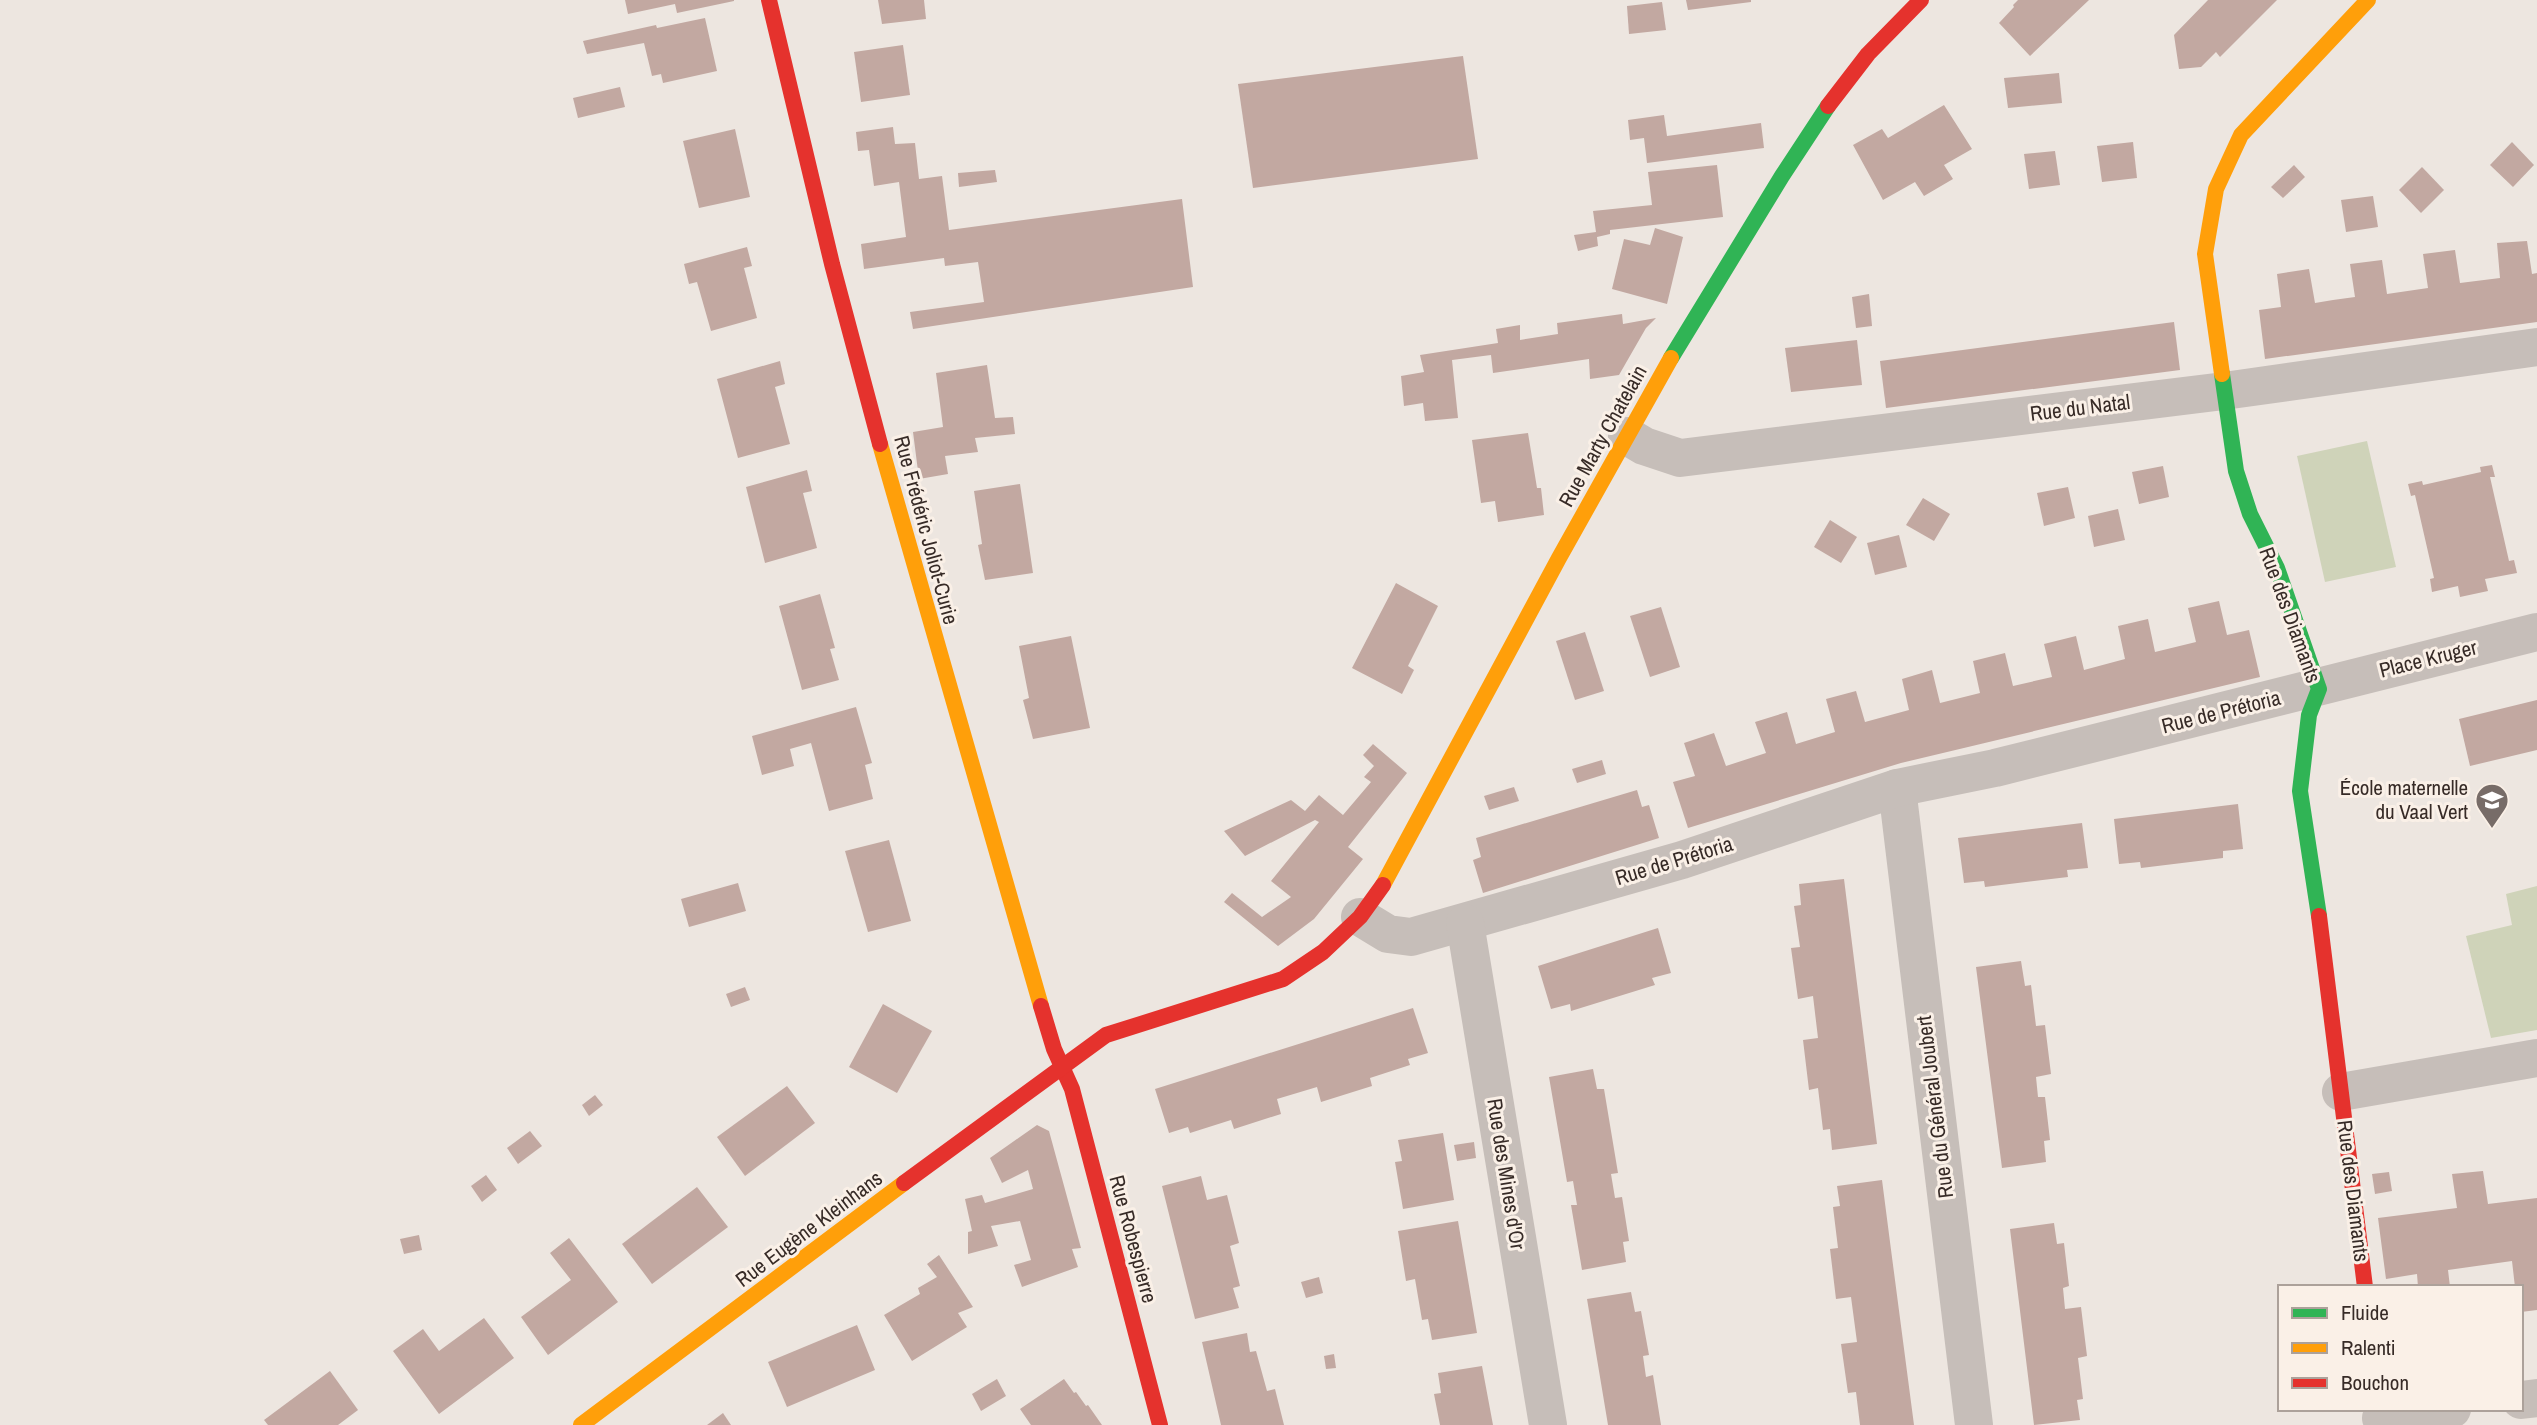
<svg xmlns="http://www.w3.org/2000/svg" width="2537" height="1425" font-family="'Archivo Narrow',sans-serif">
	<rect width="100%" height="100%" fill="#ede6e0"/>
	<g fill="#cfd3b9">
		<polygon points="2367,441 2396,567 2325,582 2297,456"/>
		<polygon points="2537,886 2537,1030 2491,1038 2466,936 2512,925 2506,894"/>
	</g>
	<g fill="#c2a8a1">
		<polygon points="625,0 734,0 734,1 677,13 675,4 628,14"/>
		<polygon points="878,0 924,0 926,19 882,24"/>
		<polygon points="1686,0 1751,0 1751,2 1688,10"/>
		<polygon points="2018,0 2089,0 2030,56 1999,23 2014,7 2013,5"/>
		<polygon points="2208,0 2277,0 2220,57 2216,52 2201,67 2179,69 2174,35"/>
		<polygon points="1662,2 1666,30 1629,34 1627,6"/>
		<polygon points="705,18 717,71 663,83 661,74 652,76 644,43 587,54 583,41 656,25 657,28"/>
		<polygon points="903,45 910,95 861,102 854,52"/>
		<polygon points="1463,56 1478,159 1253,188 1238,84"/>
		<polygon points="2059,73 2062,103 2008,108 2004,78"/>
		<polygon points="620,87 625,107 578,118 573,98"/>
		<polygon points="1944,105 1972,149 1944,165 1953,179 1924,196 1915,182 1883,200 1853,145 1882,129 1888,138"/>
		<polygon points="1664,115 1667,136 1761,123 1764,148 1647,163 1644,138 1630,140 1628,120"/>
		<polygon points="893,127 895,144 915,143 919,179 942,176 949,230 1182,199 1193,287 913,329 910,312 984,302 978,262 945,266 944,258 864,269 861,244 906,237 899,182 874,186 869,150 858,151 856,132"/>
		<polygon points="735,129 750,197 699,208 683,141"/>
		<polygon points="2133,142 2137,178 2102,182 2097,146"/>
		<polygon points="2512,142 2534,165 2513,187 2490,165"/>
		<polygon points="2055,151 2060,185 2029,189 2024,154"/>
		<polygon points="1717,165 1723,217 1610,230 1610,234 1597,237 1598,246 1578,251 1574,235 1596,232 1593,211 1652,205 1648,172"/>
		<polygon points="2294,165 2305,177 2283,198 2271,187"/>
		<polygon points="2422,167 2444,190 2421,213 2399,190"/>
		<polygon points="995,170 997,182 959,187 958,173"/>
		<polygon points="2373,196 2378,227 2346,232 2341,200"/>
		<polygon points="1655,228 1683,237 1667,304 1612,289 1624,239 1650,245"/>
		<polygon points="2527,241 2532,274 2537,273 2537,322 2265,359 2259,310 2281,307 2277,274 2309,269 2315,303 2333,300 2355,297 2350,264 2382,260 2387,294 2428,288 2423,254 2455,250 2460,283 2500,278 2497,243"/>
		<polygon points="747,247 752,266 744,268 757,318 711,331 697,282 689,284 684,264"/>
		<polygon points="1869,294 1872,326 1856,328 1852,297"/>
		<polygon points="1622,314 1623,324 1656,318 1646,328 1619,375 1590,379 1589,359 1493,373 1491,355 1452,360 1458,418 1425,421 1423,403 1404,406 1401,376 1424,372 1420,355 1498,343 1496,329 1520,325 1520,340 1558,334 1557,323"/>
		<polygon points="2174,322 2180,370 1886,408 1880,361"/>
		<polygon points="1857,340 1862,385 1791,392 1785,348"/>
		<polygon points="780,361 785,384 775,387 790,444 738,458 717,379"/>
		<polygon points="987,365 995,418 1013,417 1015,434 975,438 978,452 945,456 948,474 919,479 913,432 943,427 936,373"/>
		<polygon points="1528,433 1537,488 1541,488 1544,515 1498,522 1495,501 1481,503 1472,440"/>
		<polygon points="2492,465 2495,477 2490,477 2509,561 2514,560 2517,573 2485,579 2488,591 2460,597 2458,586 2432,592 2430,579 2434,578 2415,495 2411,496 2408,484 2422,481 2423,485 2481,472 2480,467"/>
		<polygon points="2163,466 2169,497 2139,504 2132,472"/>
		<polygon points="807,470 812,491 803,493 817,548 765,563 746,487"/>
		<polygon points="1020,484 1033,573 985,580 978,545 982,544 974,491"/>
		<polygon points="2068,487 2075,518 2044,526 2037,493"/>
		<polygon points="1923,498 1950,514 1934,541 1906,525"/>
		<polygon points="2118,509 2125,540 2094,547 2088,516"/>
		<polygon points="1830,520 1857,537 1841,563 1814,547"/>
		<polygon points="1899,535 1907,567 1875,575 1867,543"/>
		<polygon points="1396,583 1438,606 1408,666 1414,670 1402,694 1352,668"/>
		<polygon points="820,594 835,648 830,649 839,680 802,690 779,606"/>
		<polygon points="2219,601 2227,635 2249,630 2260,677 1901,763 1688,828 1673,782 1695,776 1684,743 1714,733 1726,766 1766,753 1755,722 1787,712 1796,744 1835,732 1826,699 1856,691 1865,722 1909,710 1902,679 1932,670 1940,703 1980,693 1973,661 2005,653 2013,686 2052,677 2044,644 2076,636 2084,670 2125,659 2118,626 2148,619 2155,652 2196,642 2188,608"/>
		<polygon points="1661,607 1680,667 1650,677 1630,616"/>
		<polygon points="1585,632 1604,691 1575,700 1556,641"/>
		<polygon points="1071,636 1090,728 1033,739 1023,700 1029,698 1019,646"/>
		<polygon points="2537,700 2537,750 2470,766 2459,719"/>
		<polygon points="856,707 872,763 865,765 873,799 829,811 811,743 790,749 794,766 762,775 752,736"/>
		<polygon points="1373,744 1407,773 1348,847 1363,859 1314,919 1278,946 1224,902 1232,893 1262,917 1291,897 1271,881 1319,822 1315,820 1245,856 1224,831 1291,800 1305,811 1319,795 1343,815 1371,782 1364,777 1374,766 1363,755"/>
		<polygon points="1602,760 1606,774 1577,783 1572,769"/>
		<polygon points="1514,787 1519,801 1489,810 1484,796"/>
		<polygon points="1637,790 1642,807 1649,805 1659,838 1483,893 1473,860 1481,857 1476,838"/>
		<polygon points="2238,804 2243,849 2223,851 2223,858 2141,868 2140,862 2119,864 2114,819"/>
		<polygon points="2082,823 2088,868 2067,870 2068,877 1985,887 1984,881 1964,883 1958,838"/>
		<polygon points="889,840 911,921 868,932 845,851"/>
		<polygon points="1844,879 1877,1144 1832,1150 1830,1129 1823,1130 1818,1088 1809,1090 1803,1040 1818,1038 1813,996 1798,999 1791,948 1800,947 1794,906 1801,905 1799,884"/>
		<polygon points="738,883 746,911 689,927 681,899"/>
		<polygon points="1658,928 1671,973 1652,978 1655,985 1571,1011 1570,1004 1551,1009 1538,966"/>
		<polygon points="2021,961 2025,986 2031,985 2036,1026 2045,1025 2051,1074 2036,1077 2038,1097 2045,1097 2050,1140 2044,1141 2046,1162 2002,1168 1976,967"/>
		<polygon points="745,987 750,1000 731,1007 726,994"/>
		<polygon points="883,1004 932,1031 897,1093 849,1067"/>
		<polygon points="1413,1008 1428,1053 1408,1059 1410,1065 1370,1078 1372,1086 1321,1102 1317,1087 1277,1099 1281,1114 1234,1129 1231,1120 1190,1133 1188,1127 1169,1133 1155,1089"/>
		<polygon points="1593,1069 1597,1089 1604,1089 1618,1173 1611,1174 1615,1198 1622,1197 1629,1241 1623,1242 1626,1262 1582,1270 1571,1205 1577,1205 1573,1181 1567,1182 1549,1077"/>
		<polygon points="787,1086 815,1123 745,1176 717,1137"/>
		<polygon points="595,1095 603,1105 589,1116 582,1105"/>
		<polygon points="1037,1125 1049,1131 1081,1248 1072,1249 1078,1267 1022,1287 1014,1265 1031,1260 1020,1221 991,1226 998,1246 968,1254 968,1232 972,1231 965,1199 982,1195 985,1203 1033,1189 1028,1170 1002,1183 990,1158"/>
		<polygon points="530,1131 542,1146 518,1164 507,1148"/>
		<polygon points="1443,1133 1454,1200 1403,1209 1395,1162 1402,1161 1398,1140"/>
		<polygon points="1474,1142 1476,1158 1457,1161 1454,1145"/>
		<polygon points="2483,1171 2488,1204 2537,1198 2537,1310 2521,1312 2521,1287 2515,1287 2512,1261 2448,1270 2450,1287 2418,1287 2417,1274 2386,1279 2378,1218 2457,1208 2452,1174"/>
		<polygon points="2389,1172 2392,1191 2375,1194 2372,1174"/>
		<polygon points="486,1175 497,1190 482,1202 471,1186"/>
		<polygon points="1201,1176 1207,1200 1227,1195 1239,1243 1230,1246 1240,1286 1233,1288 1239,1308 1195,1319 1162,1186"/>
		<polygon points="1882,1180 1890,1242 1914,1425 1860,1425 1856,1392 1848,1393 1841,1344 1857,1342 1851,1297 1836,1299 1830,1249 1838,1248 1833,1207 1840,1206 1837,1186"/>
		<polygon points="697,1187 728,1227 652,1284 622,1244"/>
		<polygon points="1458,1221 1477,1333 1432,1340 1428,1319 1422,1320 1415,1279 1406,1281 1398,1231"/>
		<polygon points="2054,1223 2057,1244 2064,1243 2069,1286 2063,1288 2065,1309 2081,1307 2087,1356 2078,1358 2083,1399 2077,1400 2080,1420 2034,1425 2010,1229"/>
		<polygon points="419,1235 422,1250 404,1254 400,1239"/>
		<polygon points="569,1238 618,1302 548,1355 521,1317 571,1280 550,1253"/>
		<polygon points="939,1255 973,1307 958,1313 967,1327 912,1361 884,1315 920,1294 918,1288 937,1277 927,1264"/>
		<polygon points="1319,1277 1323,1293 1306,1298 1301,1282"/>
		<polygon points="1631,1292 1635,1312 1641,1311 1649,1355 1643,1356 1646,1377 1653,1375 1661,1425 1608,1425 1587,1299"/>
		<polygon points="484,1318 514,1358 439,1414 393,1351 423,1329 439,1351"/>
		<polygon points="857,1325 875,1370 787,1407 768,1362"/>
		<polygon points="1247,1333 1250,1352 1256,1351 1267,1391 1275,1389 1284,1425 1221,1425 1202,1342"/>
		<polygon points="1334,1354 1336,1368 1326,1369 1324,1356"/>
		<polygon points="1482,1366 1493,1425 1440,1425 1434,1394 1441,1393 1438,1373"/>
		<polygon points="330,1371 358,1410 338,1425 268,1425 264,1420"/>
		<polygon points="997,1379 1006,1396 981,1411 972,1394"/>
		<polygon points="1064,1379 1074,1393 1076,1392 1086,1406 1088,1405 1102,1425 1031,1425 1020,1409"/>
		<polygon points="723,1413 731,1425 707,1425"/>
	</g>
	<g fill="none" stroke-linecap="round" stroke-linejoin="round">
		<g stroke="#c6beb9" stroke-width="38">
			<polyline points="1627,436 1644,446 1680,458 2224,391 2537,347"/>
			<polyline points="1897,788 1974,1425"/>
			<polyline points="1360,917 1388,934 1411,937 1682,860 1897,788 1995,768 2537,632"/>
			<polyline points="1465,923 1548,1425"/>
			<polyline points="2341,1092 2537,1058"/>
			<polyline points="2521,1400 2537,1398"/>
			<polyline points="2381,1418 2452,1409"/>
		</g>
		<g stroke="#30b455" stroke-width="16">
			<polyline points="1671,358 1782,176 1828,106"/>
			<polyline points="2222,374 2236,471 2250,514 2277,568 2319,689 2309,715 2300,791 2319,916"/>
		</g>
		<g stroke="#ff9f0a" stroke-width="16">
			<polyline points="2222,374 2205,254 2216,189 2241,135 2368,0"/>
			<polyline points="880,444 1041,1006"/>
			<polyline points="1383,885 1559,558 1671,358"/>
			<polyline points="581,1425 904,1183"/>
		</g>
		<g stroke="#e5322d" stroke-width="16">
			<polyline points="769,0 832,264 880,444"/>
			<polyline points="1828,106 1868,54 1921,0"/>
			<polyline points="2319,916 2365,1287"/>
			<polyline points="1041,1006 1054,1049 1072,1089 1160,1425"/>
			<polyline points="904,1183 1106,1035 1283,979 1323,952 1360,917 1383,885"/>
		</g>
	</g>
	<defs>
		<symbol id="school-pin" viewBox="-11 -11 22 30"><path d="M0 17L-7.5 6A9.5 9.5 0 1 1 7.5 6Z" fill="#776c68" stroke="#faf0e7"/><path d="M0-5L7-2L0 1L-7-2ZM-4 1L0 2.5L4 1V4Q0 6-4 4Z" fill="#fff"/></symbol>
	</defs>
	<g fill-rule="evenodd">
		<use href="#school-pin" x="2473" y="781" width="38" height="52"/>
	</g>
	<g text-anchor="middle" stroke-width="6" stroke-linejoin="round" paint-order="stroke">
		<g font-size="21" fill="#372b27" stroke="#faf0e7">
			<text transform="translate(2080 408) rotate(-7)" y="7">Rue du Natal</text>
			<text transform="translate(1603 436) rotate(-61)" y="7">Rue Marty Chatelain</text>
			<text transform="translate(926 530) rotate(75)" y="7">Rue Frédéric Joliot-Curie</text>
			<text transform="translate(2290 615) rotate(70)" y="7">Rue des Diamants</text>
			<text transform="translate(2428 659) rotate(-14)" y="7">Place Kruger</text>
			<text transform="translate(2221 712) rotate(-14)" y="7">Rue de Prétoria</text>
			<text transform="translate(1674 861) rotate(-17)" y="7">Rue de Prétoria</text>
			<text transform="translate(1935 1107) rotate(-97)" y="7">Rue du Général Joubert</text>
			<text transform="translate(1506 1174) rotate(81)" y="7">Rue des Mines d'Or</text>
			<text transform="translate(2353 1191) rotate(83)" y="7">Rue des Diamants</text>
			<text transform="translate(809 1229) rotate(-37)" y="7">Rue Eugène Kleinhans</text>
			<text transform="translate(1133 1239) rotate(75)" y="7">Rue Robespierre</text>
		</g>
		<g font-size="21" fill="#372b27" stroke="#faf0e7" text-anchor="end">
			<text x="2468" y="795">École maternelle<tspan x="2468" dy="24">du Vaal Vert</tspan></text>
		</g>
	</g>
	<rect x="2278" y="1285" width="245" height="126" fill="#faf0e7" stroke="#aca19a" stroke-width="2"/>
	<rect x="2292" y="1308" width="35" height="10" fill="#30b455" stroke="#aca19a" stroke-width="2"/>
	<text x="2341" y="1320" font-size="21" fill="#372b27">Fluide</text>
	<rect x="2292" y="1343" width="35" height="10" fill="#ff9f0a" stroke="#aca19a" stroke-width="2"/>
	<text x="2341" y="1355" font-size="21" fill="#372b27">Ralenti</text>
	<rect x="2292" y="1378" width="35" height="10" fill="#e5322d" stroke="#aca19a" stroke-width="2"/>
	<text x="2341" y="1390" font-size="21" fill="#372b27">Bouchon</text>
</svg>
